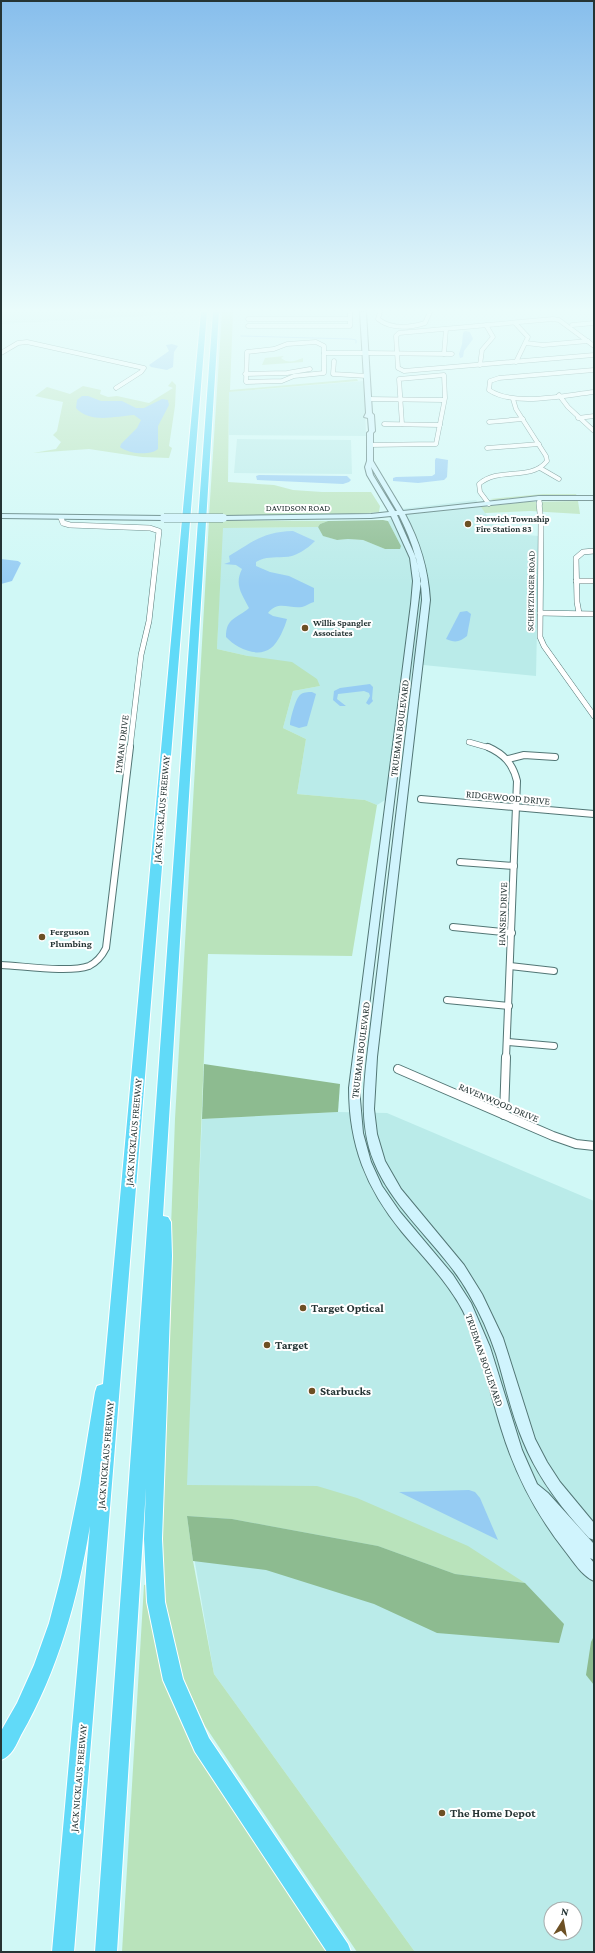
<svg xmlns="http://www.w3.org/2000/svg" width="595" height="1953" font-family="'Crimson Pro',serif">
	<rect width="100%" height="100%" fill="#d0f8f6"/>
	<g fill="#baebe9" fill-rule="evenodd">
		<polygon points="1,312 183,312 183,314 1,324"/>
		<polygon points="364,381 366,436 229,435 229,392"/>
		<polygon points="237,439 351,440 352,474 234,473"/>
		<polygon points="476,500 500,533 539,536 536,676 413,664 395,794 377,805 365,800 297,794 306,739 283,728 293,691 320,686 248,656 217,649 222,528 318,527 324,536 337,540 348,539 363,540 385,549 401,546 388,521 401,509"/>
		<path d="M338,1112l49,1 207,88v751h-179l-201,-278 -27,-158 -1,-31 16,-366zM551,1909h24v24h-24z"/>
	</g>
	<g fill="#b9e3bb">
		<polygon points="222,312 233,312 230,390 357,379 358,381 229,392 228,482 274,485 293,490 322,492 371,492 380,506 379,512 359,514 209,516"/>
		<path d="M284,356l-3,2c7,6 14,3 22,0v4l-41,3 3,-7z"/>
		<polygon points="172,381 176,385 175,406 169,446 172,448 169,458 142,457 89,449 33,453 56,449 61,442 53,435 57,431 63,402 35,396 47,387 70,394 83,386 101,390 100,394 108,397 117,396 149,403 173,388 168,386"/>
		<polygon points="543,494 576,494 577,496 530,497 497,501 490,499"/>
		<polygon points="578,501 580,514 530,511 485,513 481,507 526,502"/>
		<polygon points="209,520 328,521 320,524 318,527 223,528 217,649 248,656 292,662 317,679 320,686 293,691 283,728 306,739 297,794 365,800 377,805 352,956 208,954 187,1485 317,1486 357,1498 468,1546 525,1583 455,1574 378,1546 232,1519 187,1516 193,1561 214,1674 415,1952 357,1952 205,1726 179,1669 164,1613 161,1499 175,1119"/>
		<polygon points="148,1584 172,1691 332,1952 122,1952 144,1585"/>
	</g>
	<g fill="#8dbb90">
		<polygon points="383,520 388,521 401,546 400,549 385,549 363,540 348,539 337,540 323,536 318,527 320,524 328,521"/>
		<polygon points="204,1064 340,1084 338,1112 202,1119"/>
		<polygon points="187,1516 232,1519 378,1546 455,1574 525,1583 564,1624 559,1643 437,1633 374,1604 266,1570 193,1561"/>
		<polygon points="594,1636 594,1685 586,1675 591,1642"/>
	</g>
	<g fill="#96ccf3">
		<polygon points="465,331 470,332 473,339 464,351 463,357 460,358 459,354 462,344 463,333"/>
		<polygon points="172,344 178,346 174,352 173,367 167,370 151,367 149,365 169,351 166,345"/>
		<path d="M82,396h6l13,5h21l14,7h8l18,-9 6,1 1,5 -11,21v23c-8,7 -29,5 -38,-2l1,-3 16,-16 4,-8 -7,-5c-18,1 -44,9 -58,-7l1,-8z"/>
		<polygon points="436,458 448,460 447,477 444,480 418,483 393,481 393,478 396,477 432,476 435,474 435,460"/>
		<polygon points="259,475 342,476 347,476 351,480 349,482 343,484 257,480 256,476"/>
		<path d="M293,531l22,10c-8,8 -19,16 -31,16 -12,1 -17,-1 -28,5v4l14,6 19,4 25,12v14c-4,1 -8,4 -12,5 -13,2 -24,-7 -34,6l5,3 14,3c-2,8 -9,24 -16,29 -14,11 -36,-1 -45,-11 0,-20 11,-18 23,-29 -7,-14 -15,-23 -7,-39l-6,-4 -12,-1 6,-2 -1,-6c25,-15 34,-24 64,-25z"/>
		<polygon points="1,559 18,561 21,563 12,581 1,584"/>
		<path d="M467,611l4,3 -4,22c-7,6 -12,7 -21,3l14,-27z"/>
		<polygon points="370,684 373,687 372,699 373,701 369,705 366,703 370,696 369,693 364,691 338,694 337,699 346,706 340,706 333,700 334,691 340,688"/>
		<path d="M312,692l4,2 -9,32 -8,2 -9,-3c0,-6 6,-27 10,-30 3,-3 8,-3 12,-3z"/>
		<polygon points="469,1490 475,1492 480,1498 498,1540 399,1492"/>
	</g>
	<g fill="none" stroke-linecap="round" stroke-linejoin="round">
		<polyline stroke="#96ccf3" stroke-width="1" points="241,336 351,339 356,340 356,343"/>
		<defs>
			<g id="minor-far3">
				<path d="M380,312l-2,7c14,11 31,9 47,4l5,-11"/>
				<polyline points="248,319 350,319"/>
				<polyline points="515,323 528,337 516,362"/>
				<polyline points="572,325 594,323"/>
				<polyline points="248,326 350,326 350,312"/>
				<polygon points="316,342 324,346 324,373 294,376 282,381 246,382 247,352 274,349 287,344"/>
				<polyline points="526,343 543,345 588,341"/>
				<polyline points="594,346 559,320 553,319 399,333 396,336 398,368 404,371 594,355"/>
				<polyline points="1,353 18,343 27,342 144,368 141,372 116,388"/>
				<polyline points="324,353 369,353"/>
				<polyline points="366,353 452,354"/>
				<polyline points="444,354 446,329"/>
				<polyline points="334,361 333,374 367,376"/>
				<polyline points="480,365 482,350 493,337 486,325"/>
				<path d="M594,370l-95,8 -9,3 -1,9c25,17 76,5 105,2"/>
				<polyline points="245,374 287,373 310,369"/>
				<polyline points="559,395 568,407 594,431"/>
				<polyline points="368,399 444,400"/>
				<polyline points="578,418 594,416"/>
				<polyline points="489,422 523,419"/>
				<polyline points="384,424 440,425"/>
				<polyline points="369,445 436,444 445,398 444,375 399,379 402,424"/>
				<polyline points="487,448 539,444"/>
				<polyline points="540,468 559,479"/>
				<polyline points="539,498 540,504"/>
				<path d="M489,504l-9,-12 -1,-8c20,-18 51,-2 68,-23l-1,-5 -30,-47 -3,-10"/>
			</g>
			<g id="minor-far2">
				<polyline points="539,503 541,523 540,637 544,646 594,716"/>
				<polyline points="61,518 63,523 70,525 150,528 159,531 149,621 141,655 130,748"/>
				<polyline points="576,581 594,581"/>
				<polyline points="540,613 594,614"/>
				<polyline points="579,613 577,602 576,558 583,552 594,551"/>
				<polyline points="469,742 490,748"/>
			</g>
			<g id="minor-far1">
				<path d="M488,747c16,7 25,17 29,34l-11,277"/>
				<polyline points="508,759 524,755 555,757"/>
				<polyline points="421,799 594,814"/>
				<polyline points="460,862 514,866"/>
				<polyline points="453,927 512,933"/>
				<path d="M1,965c23,1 68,8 88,1 8,-4 13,-10 17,-18l24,-201"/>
				<polyline points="510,966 554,971"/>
				<polyline points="447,1000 509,1006"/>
				<polyline points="508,1042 554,1046"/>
			</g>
			<g id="minor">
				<polyline points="398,1069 553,1136 576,1144 594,1146"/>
				<polyline points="504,1115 506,1057"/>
			</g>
			<g id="secondary">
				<path d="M360,312h6l6,101 2,2 1,16 -2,2v28l30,50 136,-15h55v4h-55l-134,14c15,28 23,54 25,86l-53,457 -3,52 3,25 8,27 16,28 63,76 18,29 21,44 32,101 12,23 13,20 34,41v17l-5,-2c-27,-29 -51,-60 -66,-97 -12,-28 -18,-58 -27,-87 -7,-21 -16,-41 -27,-60 -27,-48 -74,-81 -95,-132 -14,-34 -11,-70 -7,-105l55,-457c-1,-31 -9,-57 -23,-85h-2l19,43 5,23 -62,507 4,45 8,29 11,24 18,26 53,63 18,28 19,44 32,103 15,34 11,9 46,51v16l-4,-2 4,5v18c-12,-5 -21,-20 -29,-30 -29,-37 -50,-77 -64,-123 -12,-39 -20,-80 -38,-117 -16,-30 -40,-54 -61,-79 -36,-44 -53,-87 -53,-144l62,-484 2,-23 -3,-23 -19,-42 -20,2 -148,2 -3,-2 3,-2 148,-2 18,-2 -22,-37 -2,-8 2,-6v-28l2,-2 -1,-13 -4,-1 2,-4zM371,467l26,44h-2l-22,-36z"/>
				<polygon points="1,514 164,516 167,518 164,520 1,518"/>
			</g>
			<g id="motorway">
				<path d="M201,312h6l-133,1640h-22l38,-426c-12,72 -32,145 -69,209 -5,10 -9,21 -20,25v-29l16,-28 17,-38 15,-42 12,-46 19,-93 15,-92 2,-6 6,-2z"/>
				<polygon points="213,312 219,312 163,1216 168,1217 171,1222 172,1256 162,1539 165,1602 183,1679 209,1738 348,1944 351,1952 327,1952 195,1752 163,1680 147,1602 144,1539 146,1488 117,1952 95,1952"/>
			</g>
		</defs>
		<use href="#minor-far3" stroke="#527675" stroke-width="5"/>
		<use href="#minor-far2" stroke="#527675" stroke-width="6"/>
		<use href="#minor-far1" stroke="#527675" stroke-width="8"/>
		<use href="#minor" stroke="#527675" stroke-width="10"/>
		<use href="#secondary" stroke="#527675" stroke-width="2"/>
		<use href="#motorway" stroke="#fff" stroke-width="2"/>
		<use href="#minor-far3" stroke="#fff" stroke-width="4"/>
		<use href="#minor-far2" stroke="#fff" stroke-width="5"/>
		<use href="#minor-far1" stroke="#fff" stroke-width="6"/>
		<use href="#minor" stroke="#fff" stroke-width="8"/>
		<use href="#secondary" fill="#d0f4fd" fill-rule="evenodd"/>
		<use href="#motorway" fill="#61daf8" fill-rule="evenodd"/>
		<defs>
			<polyline id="secondary-bridge" points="164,518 223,518"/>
		</defs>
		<use href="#secondary-bridge" stroke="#527675" stroke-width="9" stroke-linecap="butt"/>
		<use href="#secondary-bridge" stroke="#d0f4fd" stroke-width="8"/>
	</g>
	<linearGradient id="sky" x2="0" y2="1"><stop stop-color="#87beec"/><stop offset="0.53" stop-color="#eafcfb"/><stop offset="1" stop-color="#eafcfb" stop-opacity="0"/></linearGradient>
	<rect width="595" height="586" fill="url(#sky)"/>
	<g fill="#6d5024" stroke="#fff" stroke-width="1.5">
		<circle cx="468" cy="524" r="4"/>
		<circle cx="305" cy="628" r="4"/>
		<circle cx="42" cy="937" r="4"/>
		<circle cx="303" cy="1308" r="4"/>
		<circle cx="267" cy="1345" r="4"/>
		<circle cx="312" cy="1391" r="4"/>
		<circle cx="442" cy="1813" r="4"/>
	</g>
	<g text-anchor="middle" stroke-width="4" stroke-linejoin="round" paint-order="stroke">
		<g font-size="9" fill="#253434" stroke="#fff">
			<text x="298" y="511">DAVIDSON ROAD</text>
			<text transform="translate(531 591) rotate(-89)" y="3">SCHIRTZINGER ROAD</text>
		</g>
		<g font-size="9" font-weight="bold" fill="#253434" stroke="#fff" text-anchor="start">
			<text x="476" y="522">Norwich Township<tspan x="476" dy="10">Fire Station 83</tspan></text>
			<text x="313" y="626">Willis Spangler<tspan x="313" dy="10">Associates</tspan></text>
		</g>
		<g font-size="10" fill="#253434" stroke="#fff">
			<text transform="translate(399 728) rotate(-83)" y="4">TRUEMAN BOULEVARD</text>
			<text transform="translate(121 744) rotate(-83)" y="4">LYMAN DRIVE</text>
			<text transform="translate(508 797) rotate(5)" y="4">RIDGEWOOD DRIVE</text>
			<text transform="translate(161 809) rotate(-85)" y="4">JACK NICKLAUS FREEWAY</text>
			<text transform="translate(502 914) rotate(-88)" y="4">HANSEN DRIVE</text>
			<text transform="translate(360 1050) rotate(-83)" y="4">TRUEMAN BOULEVARD</text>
			<text transform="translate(499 1102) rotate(23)" y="4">RAVENWOOD DRIVE</text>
			<text transform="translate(133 1132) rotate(-85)" y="4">JACK NICKLAUS FREEWAY</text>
			<text transform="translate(485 1360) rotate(71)" y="4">TRUEMAN BOULEVARD</text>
			<text transform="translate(105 1455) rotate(-85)" y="4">JACK NICKLAUS FREEWAY</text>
			<text transform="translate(78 1778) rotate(-85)" y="4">JACK NICKLAUS FREEWAY</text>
		</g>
		<g font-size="10" font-weight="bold" fill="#253434" stroke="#fff" text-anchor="start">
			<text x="50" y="935">Ferguson<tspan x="50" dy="12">Plumbing</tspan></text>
		</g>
		<g font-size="12" font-weight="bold" fill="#253434" stroke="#fff" text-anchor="start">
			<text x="311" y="1312">Target Optical</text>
			<text x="275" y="1349">Target</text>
			<text x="320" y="1395">Starbucks</text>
			<text x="450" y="1817">The Home Depot</text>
		</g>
	</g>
	<rect width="595" height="1953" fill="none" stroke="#253434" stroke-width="4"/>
	<g transform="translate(563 1921) rotate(11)"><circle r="19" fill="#ffffff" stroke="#a8aeae"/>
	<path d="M0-3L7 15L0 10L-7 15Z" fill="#6d5024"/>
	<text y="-6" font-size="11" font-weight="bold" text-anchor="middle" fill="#253434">N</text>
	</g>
</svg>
